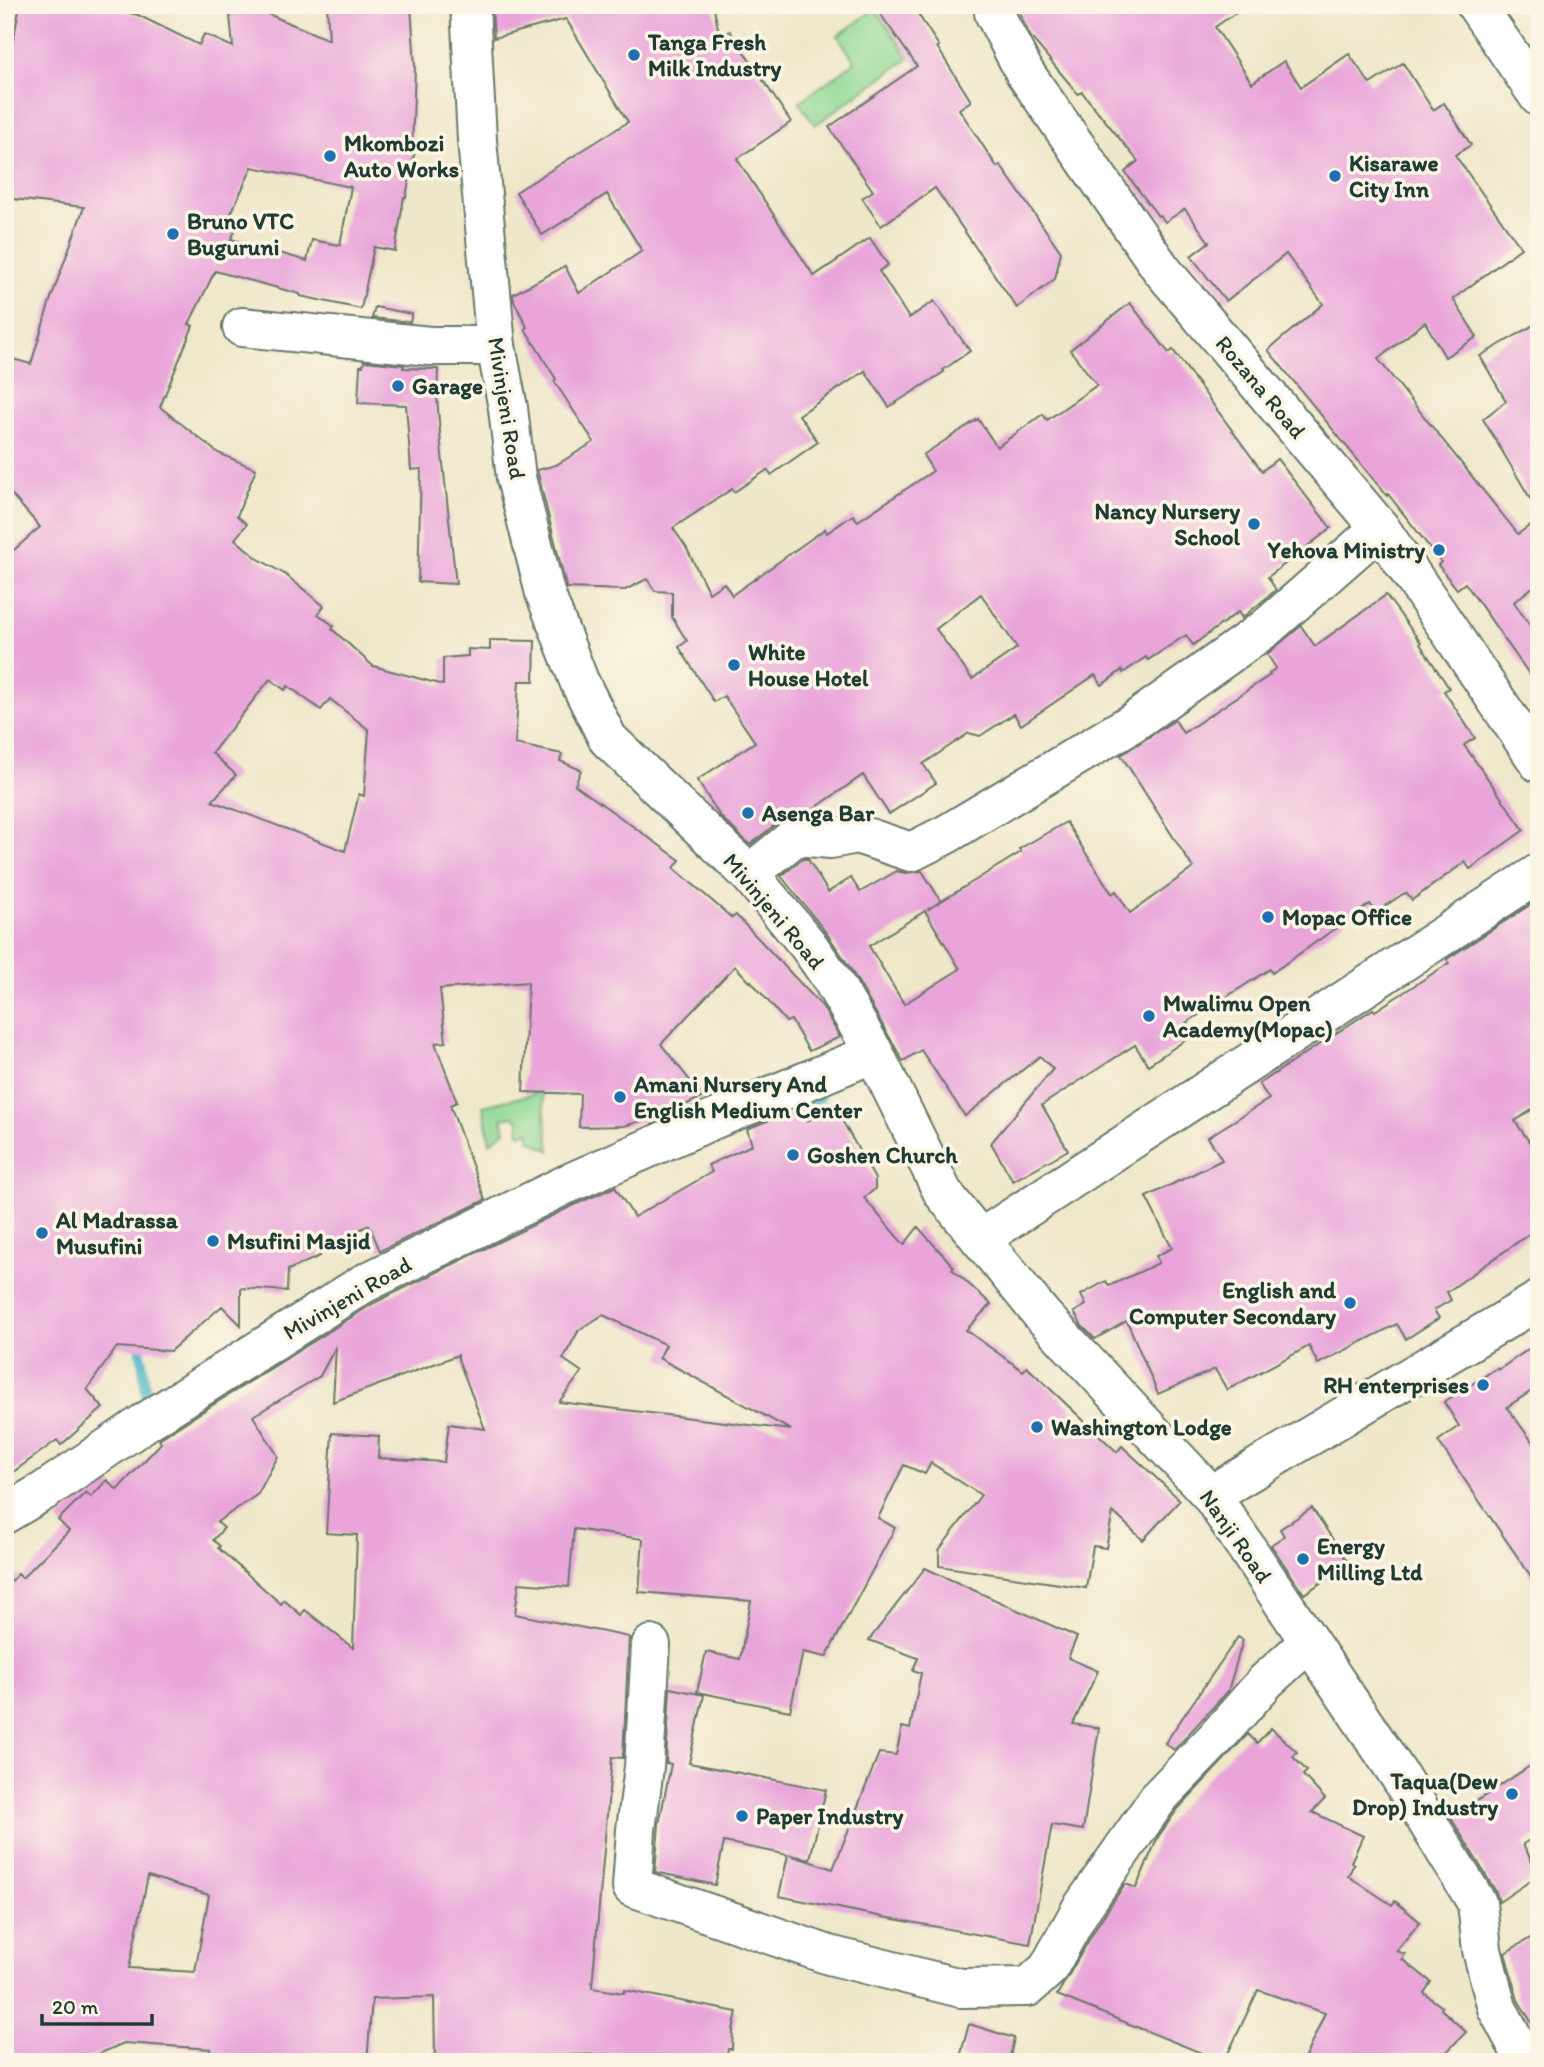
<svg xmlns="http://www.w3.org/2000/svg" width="1544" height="2067" font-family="Itim,sans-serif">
	<rect width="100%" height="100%" fill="#fcf5e5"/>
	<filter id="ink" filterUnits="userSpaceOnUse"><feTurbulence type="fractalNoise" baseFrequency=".0143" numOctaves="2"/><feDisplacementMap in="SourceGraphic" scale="14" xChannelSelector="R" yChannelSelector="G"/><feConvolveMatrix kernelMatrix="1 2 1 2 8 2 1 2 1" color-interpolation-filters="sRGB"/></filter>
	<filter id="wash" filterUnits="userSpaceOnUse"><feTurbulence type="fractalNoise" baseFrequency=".00686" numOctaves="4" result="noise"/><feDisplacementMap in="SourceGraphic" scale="28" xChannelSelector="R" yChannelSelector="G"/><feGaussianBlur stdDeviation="1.57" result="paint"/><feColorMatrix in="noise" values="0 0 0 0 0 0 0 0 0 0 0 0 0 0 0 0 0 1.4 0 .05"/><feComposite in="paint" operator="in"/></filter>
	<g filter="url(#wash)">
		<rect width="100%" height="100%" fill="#efe7c9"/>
		<g fill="#8dd894" stroke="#568a64" stroke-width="2">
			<polygon points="875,9 909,58 815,125 799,102 855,62 838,36"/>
			<polygon points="542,1092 550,1151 530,1140 529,1131 520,1134 519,1120 513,1116 502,1118 505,1131 490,1143 483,1106"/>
		</g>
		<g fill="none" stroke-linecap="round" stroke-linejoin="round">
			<g stroke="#45b1c3" stroke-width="10">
				<polyline points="792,1106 820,1098"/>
				<polyline points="137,1335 142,1358 148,1412"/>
				<polyline points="5,1536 26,1527 39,1518"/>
			</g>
		</g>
		<g id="blocks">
			<g fill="#e9a5da" fill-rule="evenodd">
				<path d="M20,5h73l45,10 61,30 5,-11 29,13 -4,-42h39v9l61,26 -2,-35h84l4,62 -3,82 3,1 -9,47h-2l-9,54 -21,-4 -13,62 -61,-13v-2l-85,-23 -26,53 4,2 -33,81 58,46 38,16 -19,47 10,8 -12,15 22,19 29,17 38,31 -6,8 16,12 -2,3 41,37 70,19v-27l25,-2v-7l22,1v-10l45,1 -1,40h-15l-4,63 47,10 -2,7 21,9 -6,15 105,75 -6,8 58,50 4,-3 86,91 18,31 -31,14 -18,-31 -5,2 -35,-41 -1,1 -15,-16 -74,78 42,53 -38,17 -41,12 -45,1 1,-33 -57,-2 5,-110 -88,7 6,53 -11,1 22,59 -7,3 35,95 -105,51 -11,-26 -51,26 2,5 -32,14 -1,21 -46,-3v37l-19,-19 -52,45 -53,-4 -30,42 16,19 -42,37 -4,-5 -52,38v-920l35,-31 -35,-40v-130l26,7 19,-63 34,-94 -79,-9v-137h4zM252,167l99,20 -11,58 -28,-5 -5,21 -76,-22 8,-16 -10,-5zM270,679l15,11 3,-4 33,24 9,-11 39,31 -5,66 -5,-2 -14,57 -133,-50 24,-26 -24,-22z"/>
				<path d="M505,5h208l7,32 10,-6 61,91 -54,37 77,117 56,-38 18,27 -9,6 30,47 25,-17 36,50 -27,19 1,2 -55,35 -24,-36 -66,44 19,27 -47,33 -4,-5 -33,22 -2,-3 -59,39 13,19 23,46 15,-10 8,12 93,-66 2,4 26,-18 5,6 75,-50 -10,-16 55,-36 19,28 46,-33 4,6 50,-35 -27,-35 60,-47 39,50 4,-3 89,121 15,-12 54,69 -63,49 8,13 -34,28 -4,-6 -45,33 -7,-10 -38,25 -2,-3 -23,16 -1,-3 -20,15 -7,-10 -74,50 -7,-11 -34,22 -11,-3 -46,31 13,19 -47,31 -26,-39 -58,40 -8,-1 -15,5 -32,26 -30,-29 -23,-36 58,-38 -31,-46 -10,6 -35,-55 8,-6 -15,-24v-25l-17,-1 -8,-12 -22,11 -59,-2v-2l-29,-116 19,-5 38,-23 -40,-61 2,-2 -31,-50 2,-2 -13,-26 -1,-7 52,-28 14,27 63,-42 -35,-57 -65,41 -26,-43 112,-70 -62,-103 -72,19 -2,-29zM981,594l36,54 -45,31 -36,-50z"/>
				<polygon points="874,5 912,5 939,46 937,47 971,101 959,109 997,167 1000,165 1061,252 1055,279 1017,308 935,188 881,226 862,198 873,191 829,127 917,66"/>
				<polygon points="1016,5 1247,5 1215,27 1252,83 1284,61 1301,87 1349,54 1370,84 1403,63 1433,110 1444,103 1471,145 1455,155 1521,248 1453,299 1477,337 1445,357 1425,322 1378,359 1518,534 1539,519 1539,582 1514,602 1539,639 1539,688 1465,583 1457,589 1438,565 1441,562 1388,494 1387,496 1268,350 1323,304 1286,254 1226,301 1191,256 1209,242 1185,209 1165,222 1160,215 1158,216 1125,172 1138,161 1082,92 1078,94 1030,36"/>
				<polygon points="375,307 412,314 410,322 372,318"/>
				<polygon points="1539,322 1539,513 1483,419 1506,401 1480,356"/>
				<polygon points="364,361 404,365 403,368 438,369 437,397 441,445 456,584 418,582 421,469 411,470 406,405 358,403 360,366 363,366"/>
				<path d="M1386,595l35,48 -1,1 29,44 -5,3 31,47 -11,7 60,85 -54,39 -5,-7 -53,38 -5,-7 -4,1 -27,18 -6,-8 -98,69 -2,-4 -84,54 7,12 -45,30 -13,-20 -93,60 26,45 -55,31 -22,-38 62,-74 -13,-13 -75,60 -44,-66 -18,11 -54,-95 -24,-35 -44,-55 22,-17h5l20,33 23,-14 9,14 37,-21 8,2 17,-2 19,30 -14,9 94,-58 -2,-3 47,-27 46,72 4,-3 14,22 63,-45 -72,-113 54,-35 8,13 87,-58 -1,-1 7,-6 -9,-14 34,-28 14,20zM925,911l35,58 -56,35 -35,-58z"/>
				<polygon points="1539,899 1539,1105 1515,1121 1539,1156 1539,1227 1447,1292 1451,1300 1434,1310 1439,1318 1406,1339 1397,1324 1318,1364 1309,1346 1227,1390 1215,1369 1158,1394 1127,1321 1095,1339 1082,1326 1074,1312 1086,1305 1081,1295 1106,1281 1109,1286 1159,1263 1156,1256 1172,1248 1146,1197 1222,1160 1208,1137 1269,1099 1259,1084 1373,1009 1375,1011 1449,963 1447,959"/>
				<path d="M828,1109l3,7 7,-3 37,66v10l-11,9 40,47 14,-18 36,40 -2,2 39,35 -25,26 57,41 4,-4 90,85 5,-6 58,54 -37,40 -30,-28 -7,36 -13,-2 -7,42 -147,-22v-16l42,-55 -50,-32 -6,11 -21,-9 -26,53 17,10 -69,129 -23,-5 -13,59 -93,-19 9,-40 34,7 11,-58 -112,-9 4,-53 -69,-10 -5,58 -50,-4 -4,31 114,23 -6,121 -11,-1 -20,231 32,5v-3l113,22 -4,18 -1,19h-4l-3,13h-118l2,-8 -174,4 -1,-61 -62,2 -5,63h-126l-32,-8 2,-5 -87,-6 -44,19h-75v-474l13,-14 4,4 47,-47 -11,-11 28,-28 5,5 16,-17 10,10 44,-47 -2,-4 215,-136 200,-98 41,-18 19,30 78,-45 -4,-7 44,-20 -5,-16 25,-10 32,-7 3,9zM603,1315l63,30 -7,13 132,72 -232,-28 23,-30 -19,-13 16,-29zM336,1346l-3,56 125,-47v4l27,70 -36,-5 -5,38 -66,-4 1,-22 -47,-3 -6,100 31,2 -4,113 -48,-38 -4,5 -17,-15 -3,4 -63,-56 2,-2 -7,-6 11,-12 -7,-6 41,-28 20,-38 -25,-40 67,-40zM148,1876l61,19 -14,77 -66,-4z"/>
				<polygon points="1539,1342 1539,1386 1507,1407 1539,1451 1539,1588 1438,1441 1459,1426 1444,1402 1497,1368 1498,1370"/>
				<polygon points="1312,1508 1349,1564 1304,1594 1271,1545 1284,1536 1280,1529"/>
				<polygon points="925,1568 1077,1637 1068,1658 1098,1671 1073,1724 1099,1728 1083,1830 1052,1825 1030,1944 883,1917 779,1896 788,1855 724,1842 715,1885 655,1872 659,1824 671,1764 666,1763 670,1688 704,1695 689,1763 826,1790 810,1859 790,1855 833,1869 879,1753 896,1755 902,1727 910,1729 921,1673 913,1670 918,1658 869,1640"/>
				<polygon points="1238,1637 1243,1640 1228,1691 1174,1750 1165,1743"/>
				<polygon points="1271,1728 1297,1752 1293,1757 1307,1771 1303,1775 1325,1799 1312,1812 1363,1836 1351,1862 1354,1864 1348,1876 1392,1905 1395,1901 1420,1922 1396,1951 1405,1954 1402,1959 1431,1982 1424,1993 1442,2007 1441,2009 1466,2032 1437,2062 1303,2062 1325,2013 1258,1990 1224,2062 1057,1995 1100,1921 1125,1884 1136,1888 1158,1837 1177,1810 1248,1734 1257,1743"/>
				<polygon points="1539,1760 1539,1834 1523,1844 1539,1875 1499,1902 1496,1892 1451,1818"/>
				<polygon points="1539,1933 1539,2035 1518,2000 1505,1953"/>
				<polygon points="969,2024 1014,2038 1009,2062 975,2062 960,2057"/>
			</g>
		</g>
	</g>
	<g filter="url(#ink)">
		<use href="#blocks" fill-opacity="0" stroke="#687868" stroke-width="2"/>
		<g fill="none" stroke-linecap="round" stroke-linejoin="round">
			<defs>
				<g id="minor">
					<polyline points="470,5 477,140 496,346 508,408 516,478 545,593 579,681 608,739 749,874 808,945 831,978 874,1053 943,1193 1042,1315 1211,1495 1400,1777 1477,1903 1482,1950 1497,2008 1526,2062"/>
					<polyline points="994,5 994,13 1025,73 1162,270 1380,528 1539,763"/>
					<polyline points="242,327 430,346 496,346"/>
					<polyline points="749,874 796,836 831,839 857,834 911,852 947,834 1132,723 1266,628 1380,528"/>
					<polyline points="980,1239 1539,873"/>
					<polyline points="1211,1495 1539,1300"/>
					<polyline points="5,1514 44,1491 147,1421 363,1284 565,1185 703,1124 874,1053"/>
					<polyline points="651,1645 644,1767 636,1830 632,1887 829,1955 961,1988 1028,1987 1048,1969 1081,1909 1160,1796 1215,1739 1266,1681 1309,1642"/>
				</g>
				<polyline id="major" points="1476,5 1539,97"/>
			</defs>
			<use href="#minor" stroke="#687868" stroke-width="42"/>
			<use href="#major" stroke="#687868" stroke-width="42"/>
			<use href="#minor" stroke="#fff" stroke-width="38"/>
			<use href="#major" stroke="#fff" stroke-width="38"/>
		</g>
	</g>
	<g fill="#1f6fb2" stroke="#fcf5e5" stroke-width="2.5">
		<circle cx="634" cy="55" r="7"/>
		<circle cx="330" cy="156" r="7"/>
		<circle cx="1335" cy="176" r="7"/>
		<circle cx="173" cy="234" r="7"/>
		<circle cx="398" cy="386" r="7"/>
		<circle cx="1254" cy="524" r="7"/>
		<circle cx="1439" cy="550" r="7"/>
		<circle cx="734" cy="665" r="7"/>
		<circle cx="748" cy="813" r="7"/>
		<circle cx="1268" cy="917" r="7"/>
		<circle cx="1149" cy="1016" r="7"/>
		<circle cx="620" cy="1097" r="7"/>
		<circle cx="793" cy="1155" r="7"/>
		<circle cx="42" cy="1233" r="7"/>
		<circle cx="213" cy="1241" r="7"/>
		<circle cx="1350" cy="1303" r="7"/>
		<circle cx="1483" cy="1385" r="7"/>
		<circle cx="1037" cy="1427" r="7"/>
		<circle cx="1303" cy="1559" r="7"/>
		<circle cx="1512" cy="1794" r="7"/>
		<circle cx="742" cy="1816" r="7"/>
	</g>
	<g text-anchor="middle" stroke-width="7" stroke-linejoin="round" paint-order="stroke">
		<g font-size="23" font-weight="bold" fill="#1f3d34" stroke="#fcf5e5" text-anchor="start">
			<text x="648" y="50">Tanga Fresh<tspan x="648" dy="26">Milk Industry</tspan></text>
			<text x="344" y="151">Mkombozi<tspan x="344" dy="26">Auto Works</tspan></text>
			<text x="1349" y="171">Kisarawe<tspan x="1349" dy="26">City Inn</tspan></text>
			<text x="187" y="229">Bruno VTC<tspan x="187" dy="26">Buguruni</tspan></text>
			<text x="412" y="394">Garage</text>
			<text x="1240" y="519" text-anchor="end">Nancy Nursery<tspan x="1240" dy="26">School</tspan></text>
			<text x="1425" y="558" text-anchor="end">Yehova Ministry</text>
			<text x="748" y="660">White<tspan x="748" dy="26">House Hotel</tspan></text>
			<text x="762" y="821">Asenga Bar</text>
			<text x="1282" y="925">Mopac Office</text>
			<text x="1163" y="1011">Mwalimu Open<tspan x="1163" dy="26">Academy(Mopac)</tspan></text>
			<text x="634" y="1092">Amani Nursery And<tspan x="634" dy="26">English Medium Center</tspan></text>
			<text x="807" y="1163">Goshen Church</text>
			<text x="56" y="1228">Al Madrassa<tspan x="56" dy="26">Musufini</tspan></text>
			<text x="227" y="1249">Msufini Masjid</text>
			<text x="1336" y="1298" text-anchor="end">English and<tspan x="1336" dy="26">Computer Secondary</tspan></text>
			<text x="1469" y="1393" text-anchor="end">RH enterprises</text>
			<text x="1051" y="1435">Washington Lodge</text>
			<text x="1317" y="1554">Energy<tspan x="1317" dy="26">Milling Ltd</tspan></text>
			<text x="1498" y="1789" text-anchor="end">Taqua(Dew<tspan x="1498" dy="26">Drop) Industry</tspan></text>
			<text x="756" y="1824">Paper Industry</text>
		</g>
		<g font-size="23" fill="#1f3d34" stroke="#fcf5e5">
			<text transform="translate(1261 387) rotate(50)" y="8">Rozana Road</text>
			<text transform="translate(507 408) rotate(81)" y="8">Mivinjeni Road</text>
			<text transform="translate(774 911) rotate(50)" y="8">Mivinjeni Road</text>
			<text transform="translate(347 1298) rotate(-30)" y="8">Mivinjeni Road</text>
			<text transform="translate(1236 1536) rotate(55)" y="8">Nanji Road</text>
		</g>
	</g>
	<rect width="1544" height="2067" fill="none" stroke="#fcf5e5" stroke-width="28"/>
	<path d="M42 2014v10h110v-10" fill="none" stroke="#1f3d34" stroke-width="3.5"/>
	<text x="52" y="2014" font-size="21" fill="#1f3d34" stroke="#fcf5e5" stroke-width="5" paint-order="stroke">20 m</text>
</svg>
